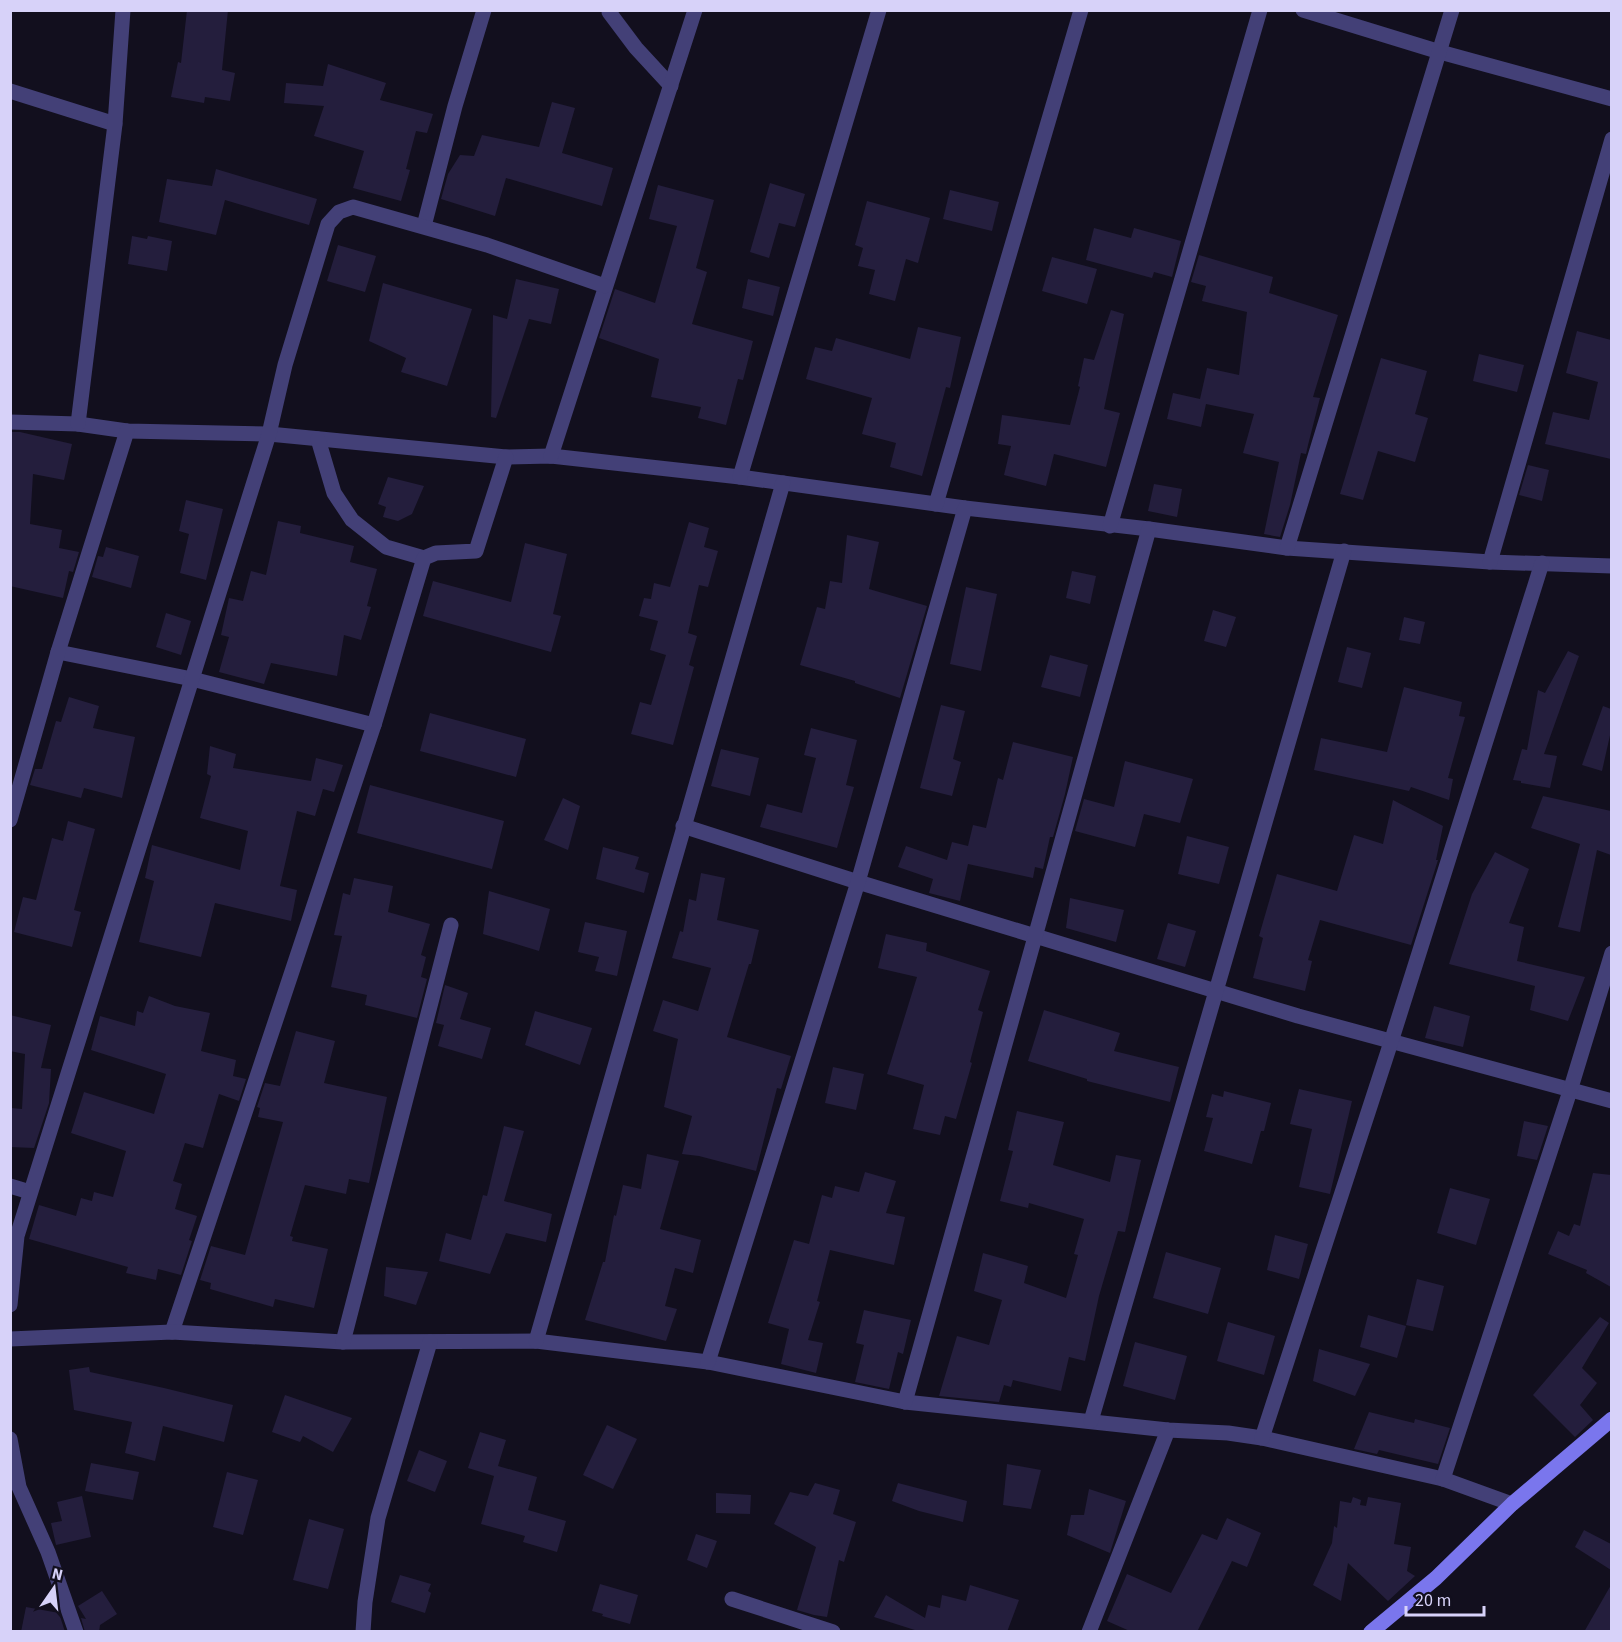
<svg xmlns="http://www.w3.org/2000/svg" width="1622" height="1642" font-family="'Source Sans 3',sans-serif">
	<rect width="100%" height="100%" fill="#120f1e"/>
	<g fill="#241e3d">
		<polygon points="187,10 228,10 222,70 235,73 230,101 205,97 204,103 171,97 178,62 181,63"/>
		<polygon points="328,64 386,83 380,100 433,114 427,133 416,131 406,169 410,170 401,201 353,188 364,151 314,136 324,106 284,103 286,83 323,86"/>
		<polygon points="552,102 575,108 562,153 613,168 602,206 506,178 495,216 441,199 448,174 460,155 474,156 482,135 539,147"/>
		<polygon points="216,169 317,199 309,225 225,200 216,235 159,222 167,179 212,186"/>
		<polygon points="770,183 805,194 795,227 779,223 769,258 750,252"/>
		<polygon points="658,185 714,200 696,268 707,272 692,324 753,341 743,380 738,379 726,425 698,418 701,407 651,397 659,359 599,338 615,289 655,303 677,226 649,219"/>
		<polygon points="950,190 999,202 992,231 943,219"/>
		<polygon points="867,201 930,218 918,263 906,259 895,301 869,294 875,270 858,266 863,248 855,245"/>
		<polygon points="1094,228 1131,238 1134,228 1181,241 1172,277 1154,272 1152,278 1086,260"/>
		<polygon points="132,236 147,239 148,236 172,241 167,271 128,264"/>
		<polygon points="338,245 376,256 365,292 327,281"/>
		<polygon points="1199,255 1273,277 1269,293 1338,315 1313,397 1320,398 1308,445 1306,454 1301,453 1290,505 1280,537 1264,534 1279,462 1243,453 1254,414 1206,404 1201,427 1167,419 1173,393 1200,399 1207,368 1239,375 1247,312 1202,301 1206,286 1191,282"/>
		<polygon points="1052,257 1097,269 1087,304 1042,291"/>
		<polygon points="516,279 559,289 551,324 529,319 496,418 491,417 493,315 507,319"/>
		<polygon points="748,279 780,287 773,316 742,308"/>
		<polygon points="383,283 472,309 447,386 401,372 406,358 369,341"/>
		<polygon points="1111,310 1124,314 1104,409 1120,413 1106,467 1054,454 1046,486 1004,475 1011,446 998,444 1002,415 1070,425 1080,387 1078,386 1084,358 1094,360"/>
		<polygon points="918,327 961,337 950,388 946,387 922,476 890,467 896,443 862,434 872,398 806,379 815,347 832,351 836,338 910,359"/>
		<polygon points="1577,331 1611,340 1611,459 1545,444 1553,412 1589,420 1598,382 1566,373"/>
		<polygon points="1479,354 1524,365 1517,392 1473,381"/>
		<polygon points="1381,358 1427,371 1415,414 1428,418 1415,462 1378,451 1363,500 1340,494"/>
		<polygon points="10,432 20,432 72,444 64,480 33,474 30,524 62,530 59,548 79,552 73,572 69,571 63,598 10,586"/>
		<polygon points="1528,465 1549,470 1542,501 1519,495"/>
		<polygon points="388,477 424,486 412,514 398,521 383,517 386,507 378,504"/>
		<polygon points="1154,484 1182,489 1177,517 1148,511"/>
		<polygon points="186,500 223,509 206,580 180,573 189,534 179,531"/>
		<polygon points="278,521 301,526 300,533 354,546 350,562 377,569 367,606 371,607 361,640 344,635 337,676 271,663 264,684 219,672 229,637 221,635 229,598 243,601 251,571 266,575"/>
		<polygon points="689,522 709,528 704,547 718,551 708,587 699,585 688,633 697,636 689,665 694,667 673,745 631,734 640,702 651,705 666,655 650,650 658,621 639,616 644,598 651,599 654,583 670,587"/>
		<polygon points="847,535 879,542 869,589 927,606 900,698 855,683 855,681 800,665 817,607 825,609 830,581 842,583"/>
		<polygon points="525,543 567,554 553,614 561,616 551,652 423,616 433,581 511,602"/>
		<polygon points="106,547 139,556 131,588 92,577 98,556 103,557"/>
		<polygon points="1072,571 1096,576 1090,604 1066,598"/>
		<polygon points="966,587 997,594 981,671 950,664"/>
		<polygon points="1213,610 1236,617 1226,647 1204,641"/>
		<polygon points="166,613 191,621 181,655 156,647"/>
		<polygon points="1404,617 1425,622 1420,644 1399,640"/>
		<polygon points="1347,647 1371,653 1362,688 1338,682"/>
		<polygon points="1568,651 1579,656 1544,754 1557,756 1550,788 1521,783 1521,781 1513,780 1522,749 1527,750 1538,690 1545,693"/>
		<polygon points="1050,655 1088,665 1080,697 1041,687"/>
		<polygon points="1404,687 1462,702 1459,716 1465,717 1448,778 1453,779 1449,800 1411,787 1409,791 1314,770 1321,738 1387,752"/>
		<polygon points="69,697 99,706 93,728 135,737 122,798 84,788 81,798 30,785 35,769 42,769 56,721 61,722"/>
		<polygon points="941,705 965,711 953,759 961,762 952,796 920,788"/>
		<polygon points="1603,706 1611,709 1611,731 1602,771 1582,765"/>
		<polygon points="430,713 526,739 516,777 420,751"/>
		<polygon points="811,728 857,740 846,785 854,787 837,848 760,827 767,804 802,813 816,758 804,755"/>
		<polygon points="1013,742 1073,757 1065,794 1053,837 1050,837 1043,869 1035,867 1033,878 968,864 960,901 929,893 933,879 898,867 906,846 947,860 952,842 968,846 973,825 986,828 998,778 1003,780"/>
		<polygon points="210,746 236,754 233,768 311,781 316,758 343,765 334,792 323,789 315,816 297,811 280,886 297,890 291,921 215,903 201,957 139,942 154,881 145,878 152,845 240,870 248,831 200,818 211,776 207,774"/>
		<polygon points="721,749 759,758 750,796 711,786"/>
		<polygon points="1125,761 1193,779 1180,823 1144,814 1135,847 1075,831 1084,799 1114,807"/>
		<polygon points="370,785 504,821 492,869 357,833"/>
		<polygon points="1543,796 1611,811 1611,855 1597,850 1580,932 1558,927 1580,844 1531,828"/>
		<polygon points="563,798 580,806 568,850 544,840"/>
		<polygon points="1393,800 1443,826 1436,860 1438,860 1411,945 1320,920 1308,960 1312,961 1305,991 1253,978 1263,938 1259,936 1277,874 1337,891 1354,835 1383,844"/>
		<polygon points="68,821 95,829 74,910 81,912 72,947 14,932 23,897 36,900 52,838 63,841"/>
		<polygon points="1187,836 1229,847 1219,884 1178,874"/>
		<polygon points="603,847 639,857 635,869 649,873 644,893 596,879"/>
		<polygon points="1495,852 1529,869 1509,923 1524,927 1517,961 1585,977 1568,1021 1530,1010 1535,986 1449,964 1472,894"/>
		<polygon points="701,873 725,878 717,920 759,930 751,964 749,964 727,1037 791,1056 781,1089 777,1088 756,1171 699,1156 682,1154 692,1116 664,1107 678,1039 653,1031 663,1000 698,1011 711,968 672,958 680,931 683,932 689,899 696,901"/>
		<polygon points="354,878 393,886 388,912 430,924 421,955 426,957 421,977 427,979 417,1018 365,1005 367,995 331,987 342,936 334,935 343,893 350,895"/>
		<polygon points="489,891 550,909 539,951 483,934"/>
		<polygon points="1070,898 1124,910 1116,942 1066,928"/>
		<polygon points="585,922 627,931 617,976 595,971 599,957 578,952"/>
		<polygon points="1168,923 1196,931 1185,967 1157,959"/>
		<polygon points="886,934 927,943 926,951 990,971 978,1010 983,1012 970,1062 972,1063 956,1119 945,1116 940,1135 913,1129 924,1085 887,1074 917,977 878,968"/>
		<polygon points="445,985 468,993 460,1019 491,1028 482,1059 438,1046 444,1025 436,1023"/>
		<polygon points="149,996 175,1006 210,1013 201,1051 236,1060 233,1076 246,1079 239,1101 219,1094 203,1148 185,1143 173,1181 182,1184 175,1209 197,1216 189,1240 192,1241 181,1275 158,1269 156,1280 126,1273 128,1267 29,1239 39,1205 76,1216 81,1198 92,1201 94,1192 113,1197 126,1151 71,1133 84,1092 154,1114 166,1074 91,1050 100,1016 135,1026 137,1011 143,1013"/>
		<polygon points="1434,1006 1470,1016 1463,1047 1425,1038"/>
		<polygon points="1044,1010 1120,1033 1114,1051 1179,1067 1170,1102 1087,1081 1087,1079 1028,1061"/>
		<polygon points="535,1011 592,1028 580,1065 525,1045"/>
		<polygon points="10,1015 51,1025 41,1068 51,1069 49,1103 34,1148 10,1147 11,1108 22,1109 25,1054 10,1051"/>
		<polygon points="296,1031 335,1041 324,1083 387,1097 369,1183 349,1179 346,1194 305,1185 290,1236 293,1237 292,1241 328,1249 314,1308 275,1299 273,1307 210,1289 211,1283 200,1280 211,1246 245,1255 283,1122 258,1117 260,1108 257,1107 265,1083 280,1086"/>
		<polygon points="833,1067 864,1074 856,1110 825,1103"/>
		<polygon points="1299,1089 1352,1101 1330,1194 1299,1187 1312,1129 1290,1124"/>
		<polygon points="1224,1091 1271,1103 1264,1131 1261,1131 1252,1164 1204,1151 1213,1118 1206,1117 1212,1094 1223,1097"/>
		<polygon points="1017,1111 1064,1122 1053,1165 1110,1182 1116,1155 1141,1160 1125,1232 1118,1231 1099,1296 1085,1361 1069,1357 1061,1391 1013,1380 1011,1387 1004,1385 999,1402 939,1396 957,1336 989,1345 1002,1300 974,1291 983,1253 1028,1266 1024,1283 1066,1298 1078,1255 1074,1254 1084,1219 1029,1203 1028,1208 1000,1201 1013,1151 1008,1150"/>
		<polygon points="1524,1121 1548,1126 1537,1160 1517,1156"/>
		<polygon points="504,1126 524,1131 504,1201 552,1214 546,1242 506,1233 490,1274 439,1261 446,1233 471,1240 483,1195 487,1196"/>
		<polygon points="647,1154 679,1161 660,1229 701,1240 693,1273 675,1268 665,1306 677,1309 666,1341 585,1320 603,1262 605,1262 614,1215 616,1216 623,1185 641,1189"/>
		<polygon points="865,1172 896,1181 886,1213 905,1217 894,1265 830,1250 817,1301 820,1302 808,1340 823,1343 816,1373 781,1364 789,1329 768,1323 794,1240 809,1244 822,1195 832,1198 835,1186 859,1192"/>
		<polygon points="1593,1173 1611,1175 1611,1287 1586,1273 1587,1270 1548,1254 1558,1231 1569,1236 1574,1224 1580,1226"/>
		<polygon points="1450,1188 1490,1199 1476,1245 1437,1233"/>
		<polygon points="1275,1235 1308,1244 1299,1279 1267,1270"/>
		<polygon points="1166,1252 1221,1268 1208,1314 1153,1298"/>
		<polygon points="386,1267 428,1272 416,1305 384,1296"/>
		<polygon points="1417,1279 1444,1286 1433,1331 1406,1325"/>
		<polygon points="864,1310 911,1320 903,1354 898,1352 889,1389 855,1382 864,1345 856,1343"/>
		<polygon points="1368,1315 1406,1326 1397,1358 1360,1347"/>
		<polygon points="1600,1317 1609,1323 1582,1368 1597,1383 1580,1405 1593,1420 1575,1437 1533,1395"/>
		<polygon points="1228,1322 1275,1336 1264,1375 1217,1361"/>
		<polygon points="1135,1342 1187,1356 1175,1400 1123,1386"/>
		<polygon points="1319,1349 1370,1364 1355,1396 1313,1381"/>
		<polygon points="89,1367 90,1372 164,1388 233,1405 224,1442 163,1426 155,1461 125,1453 132,1422 74,1410 69,1370"/>
		<polygon points="285,1395 352,1418 333,1452 303,1436 300,1442 272,1432"/>
		<polygon points="1369,1412 1414,1423 1415,1419 1450,1428 1438,1464 1379,1450 1377,1454 1354,1449"/>
		<polygon points="607,1425 637,1439 613,1489 583,1475"/>
		<polygon points="480,1432 506,1440 498,1466 537,1477 528,1510 566,1521 557,1552 523,1542 525,1536 481,1524 494,1476 468,1468"/>
		<polygon points="419,1450 447,1461 435,1492 407,1481"/>
		<polygon points="91,1463 139,1472 133,1500 85,1491"/>
		<polygon points="1007,1464 1041,1470 1031,1509 1003,1505"/>
		<polygon points="227,1472 258,1480 243,1535 213,1527"/>
		<polygon points="815,1483 840,1490 833,1514 856,1522 844,1562 839,1560 827,1617 814,1615 797,1610 816,1547 774,1524 790,1492 808,1496"/>
		<polygon points="898,1483 967,1501 963,1522 919,1511 892,1501"/>
		<polygon points="1089,1489 1126,1501 1110,1553 1067,1535 1071,1515 1084,1515"/>
		<polygon points="716,1493 751,1495 750,1514 716,1513"/>
		<polygon points="82,1496 91,1537 56,1545 51,1523 62,1521 57,1502"/>
		<polygon points="1353,1497 1361,1500 1360,1505 1366,1506 1368,1497 1401,1503 1394,1544 1411,1547 1407,1571 1415,1576 1388,1601 1348,1563 1341,1601 1313,1585 1332,1543 1334,1526 1337,1528 1340,1501 1351,1503"/>
		<polygon points="1227,1518 1261,1533 1247,1567 1232,1561 1197,1632 1132,1632 1107,1621 1127,1574 1171,1593 1202,1534 1217,1540"/>
		<polygon points="309,1519 344,1529 328,1589 293,1580"/>
		<polygon points="1584,1530 1611,1544 1611,1570 1575,1547"/>
		<polygon points="696,1534 717,1541 707,1568 687,1560"/>
		<polygon points="400,1575 431,1584 428,1591 431,1593 425,1613 391,1602"/>
		<polygon points="600,1584 638,1595 630,1624 602,1616 603,1614 592,1611"/>
		<polygon points="970,1585 1019,1600 1007,1632 921,1632 874,1617 886,1595 925,1618 928,1605 940,1608 942,1595 966,1601"/>
		<polygon points="1611,1585 1611,1632 1584,1632"/>
		<polygon points="102,1591 117,1614 100,1625 99,1632 85,1632 81,1618 86,1619 78,1606"/>
		<polygon points="26,1607 59,1613 65,1632 21,1632"/>
	</g>
	<g fill="none" stroke-linecap="round" stroke-linejoin="round">
		<g stroke="#434077" stroke-width="15">
			<polyline points="1303,10 1440,52 1612,99"/>
			<polyline points="609,12 636,48 671,86"/>
			<polyline points="10,91 115,124"/>
			<polyline points="424,226 455,106 484,10"/>
			<polyline points="10,422 78,424 127,431 269,434 506,457 551,456 740,477 965,508 1149,529 1287,548 1490,562 1612,566"/>
			<polyline points="78,424 115,124 123,10"/>
			<polyline points="318,439 334,493 352,520 386,547 424,558"/>
			<polyline points="551,456 695,10"/>
			<polyline points="740,477 879,10"/>
			<polyline points="936,504 1081,10"/>
			<polyline points="1110,526 1260,10"/>
			<polyline points="1287,548 1452,10"/>
			<polyline points="1490,562 1612,139"/>
			<polyline points="58,652 192,679 374,725"/>
			<polyline points="10,820 58,652 127,431"/>
			<polyline points="683,826 858,882 1298,1016 1612,1101"/>
			<polyline points="10,1186 30,1192"/>
			<polyline points="10,1305 17,1236 269,434 285,365 328,224 339,212 353,207 487,245 605,286"/>
			<polyline points="172,1332 374,725 424,558 436,553 476,551 506,457"/>
			<polyline points="10,1339 172,1332 343,1342 536,1341 708,1362 905,1402 1168,1430 1228,1433 1262,1438 1443,1479 1512,1504"/>
			<polyline points="536,1341 783,483"/>
			<polyline points="343,1342 451,925"/>
			<polyline points="708,1362 858,882 965,508"/>
			<polyline points="905,1402 1149,529"/>
			<polyline points="1091,1421 1344,551"/>
			<polyline points="1262,1438 1391,1042 1542,563"/>
			<polyline points="10,1439 19,1487 48,1552 76,1632"/>
			<polyline points="1443,1479 1570,1091 1612,953"/>
			<polyline points="732,1599 833,1632"/>
			<polyline points="363,1632 365,1602 378,1518 430,1342"/>
			<polyline points="1089,1632 1168,1430"/>
		</g>
		<polyline stroke="#7a76ed" stroke-width="15" points="1371,1632 1436,1578 1512,1504 1612,1419"/>
	</g>
	<rect width="1622" height="1642" fill="none" stroke="#d7d2f9" stroke-width="24"/>
	<g transform="translate(54 1588) rotate(14)" stroke="#120f1e" stroke-width="4.5" paint-order="stroke">
	<path d="M0-4.5L10 22L0 15L-10 22Z" fill="#d7d2f9"/>
	<text y="-9" font-size="16" font-weight="bold" text-anchor="middle" fill="#d7d2f9">N</text>
	</g>
	<path d="M1406 1606v9h78v-9" fill="none" stroke="#d7d2f9" stroke-width="3"/>
	<text x="1415" y="1606" font-size="18" fill="#d7d2f9" stroke="#120f1e" stroke-width="4.5" paint-order="stroke">20 m</text>
</svg>
